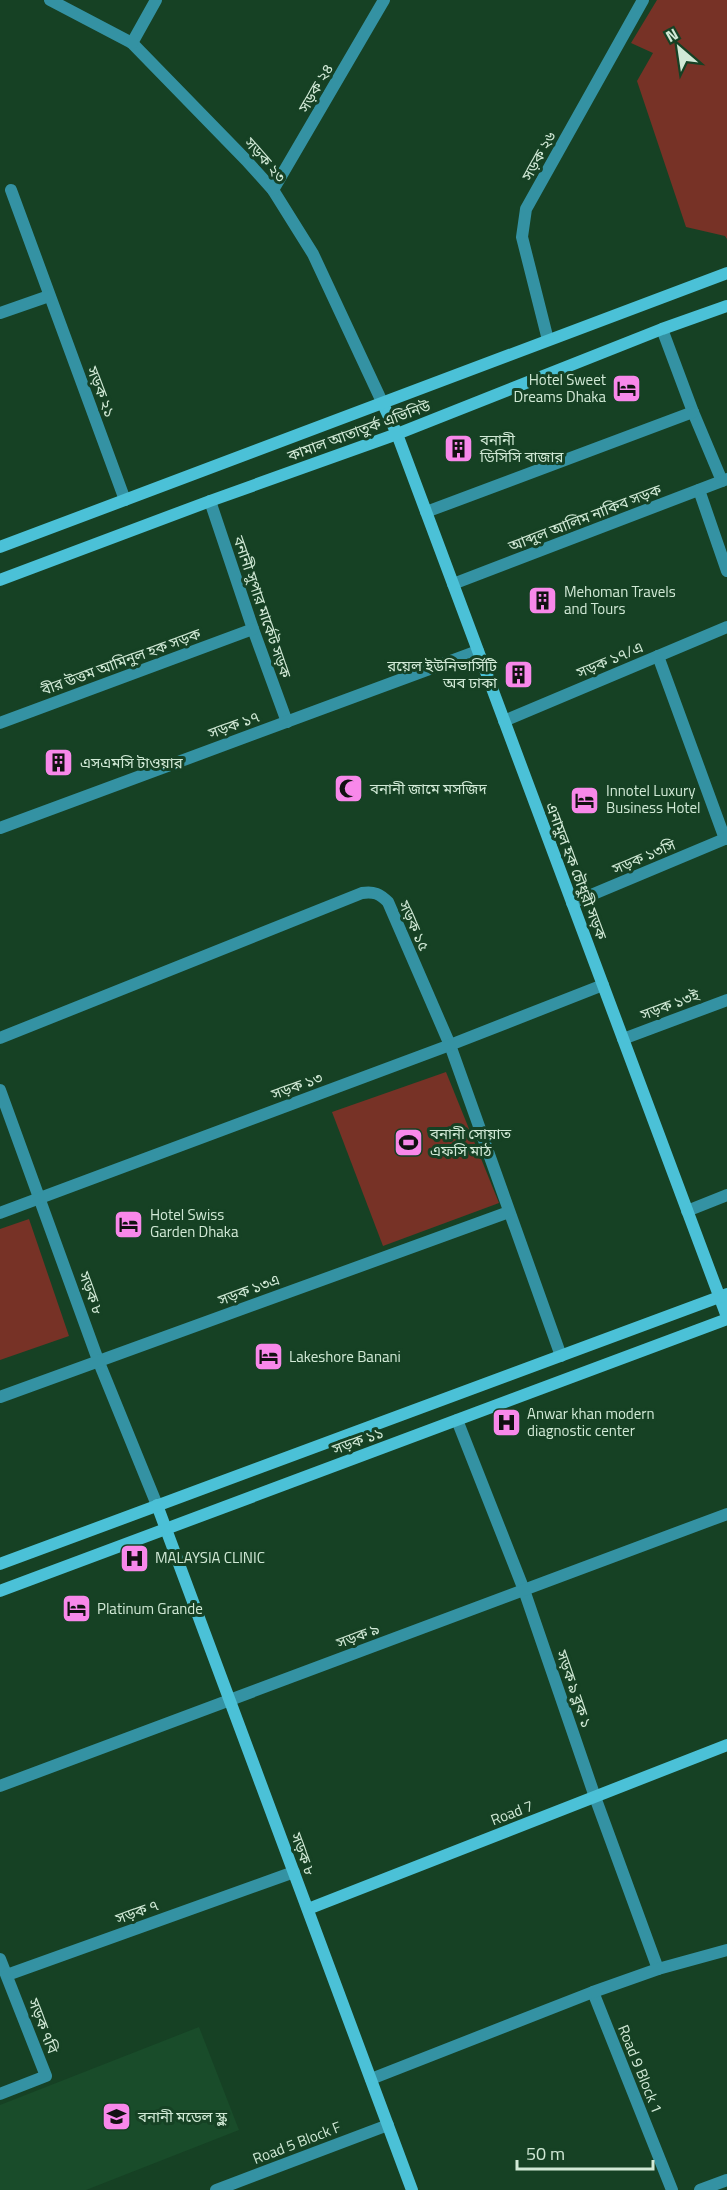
<svg xmlns="http://www.w3.org/2000/svg" width="727" height="2190" font-family="'Titillium Web','Noto Sans Bengali',sans-serif">
	<rect width="100%" height="100%" fill="#164124"/>
	<polygon fill="#194c2a" points="199,2027 239,2130 86,2190 0,2190 0,2105"/>
	<g fill="#773226">
		<polygon points="657,0 727,0 727,239 725,236 686,227 637,81 653,53 631,43"/>
		<polygon points="446,1072 499,1203 383,1246 332,1112"/>
		<polygon points="29,1219 69,1336 0,1360 0,1229"/>
	</g>
	<g fill="none" stroke-linecap="round" stroke-linejoin="round">
		<g stroke="#3492a3" stroke-width="12">
			<polyline points="50,0 132,43 246,160 273,190 313,254 383,404"/>
			<polyline points="132,43 156,0"/>
			<polyline points="11,190 125,500"/>
			<polyline points="273,190 384,0"/>
			<polyline points="0,313 49,296"/>
			<polyline points="662,329 693,412 722,481"/>
			<polyline points="548,340 522,237 526,209 643,0"/>
			<polyline points="699,490 727,571"/>
			<polyline points="210,501 253,629 287,722"/>
			<polyline points="426,512 693,412"/>
			<polyline points="453,584 727,479"/>
			<polyline points="658,656 725,839"/>
			<polyline points="504,721 727,627"/>
			<polyline points="0,723 253,629"/>
			<polyline points="0,828 478,651"/>
			<polyline points="572,903 727,838"/>
			<path d="M0,1038l362,-145c12,-2 18,1 26,9l62,143 111,311"/>
			<polyline points="623,1039 727,1000"/>
			<polyline points="0,1090 98,1360 157,1505"/>
			<polyline points="687,1211 727,1195"/>
			<polyline points="0,1213 450,1045 603,985"/>
			<polyline points="0,1397 509,1212"/>
			<polyline points="457,1420 524,1590 595,1797 658,1969"/>
			<polyline points="0,1786 727,1514"/>
			<polyline points="0,1959 46,2076 0,2094"/>
			<polyline points="7,1975 294,1872"/>
			<polyline points="593,1992 672,2190"/>
			<polyline points="371,2079 593,1992 658,1969 727,1950"/>
			<polyline points="216,2190 388,2125"/>
			<polyline points="700,2190 727,2180"/>
		</g>
		<g stroke="#4bc1d7" stroke-width="12">
			<polyline points="383,404 397,434 727,1317"/>
			<polyline points="0,547 727,273"/>
			<polyline points="0,580 210,501 397,434 662,329 727,306"/>
			<polyline points="157,1505 412,2190"/>
			<polyline points="0,1564 727,1294"/>
			<polyline points="0,1591 727,1319"/>
			<polyline points="308,1909 727,1745"/>
		</g>
	</g>
	<defs>
		<symbol id="hotel-square" viewBox="-11 -11 22 22"><rect x="-9" y="-9" width="18" height="18" rx="4" fill="#f888ea" stroke="#164124"/><path d="M-6-4.5h1.5V1H6V5H4.5V3h-9V5H-6ZM-4 0a1.8 1.8 0 1 1 3.6 0ZM.5 0V-2.5h3Q6-2.5 6 0Z" fill="#111"/></symbol>
		<symbol id="building-square" viewBox="-11 -11 22 22"><rect x="-9" y="-9" width="18" height="18" rx="4" fill="#f888ea" stroke="#164124"/><path d="M-4-6H4V6H1V3H-1V6H-4ZM-2.5-4.3h1.7v1.8h-1.7ZM.8-4.3h1.7v1.8H.8ZM-2.5-1h1.7V.8h-1.7ZM.8-1h1.7V.8H.8Z" fill="#111"/></symbol>
		<symbol id="mosque-square" viewBox="-11 -11 22 22"><rect x="-9" y="-9" width="18" height="18" rx="4" fill="#f888ea" stroke="#164124"/><path d="M3.5-4.9A6 6 0 1 0 3.5 4.9A5 5 0 1 1 3.5-4.9Z" fill="#111"/></symbol>
		<symbol id="stadium-square" viewBox="-11 -11 22 22"><rect x="-9" y="-9" width="18" height="18" rx="4" fill="#f888ea" stroke="#164124"/><path d="M0-5a6.5 5 0 1 0 0 10a6.5 5 0 1 0 0-10ZM-3.5-1.8h7v3.6h-7Z" fill="#111"/></symbol>
		<symbol id="hospital-square" viewBox="-11 -11 22 22"><rect x="-9" y="-9" width="18" height="18" rx="4" fill="#f888ea" stroke="#164124"/><path d="M-5-5h3v3.5h4V-5h3V5h-3V1.5h-4V5h-3Z" fill="#111"/></symbol>
		<symbol id="school-square" viewBox="-11 -11 22 22"><rect x="-9" y="-9" width="18" height="18" rx="4" fill="#f888ea" stroke="#164124"/><path d="M0-5L7-2L0 1L-7-2ZM-4 1L0 2.5L4 1V4Q0 6-4 4Z" fill="#111"/></symbol>
	</defs>
	<g fill-rule="evenodd">
		<use href="#hotel-square" x="610" y="372" width="33" height="33"/>
		<use href="#building-square" x="442" y="432" width="33" height="33"/>
		<use href="#building-square" x="526" y="584" width="33" height="33"/>
		<use href="#building-square" x="502" y="658" width="33" height="33"/>
		<use href="#building-square" x="42" y="746" width="33" height="33"/>
		<use href="#mosque-square" x="332" y="772" width="33" height="33"/>
		<use href="#hotel-square" x="568" y="784" width="33" height="33"/>
		<use href="#stadium-square" x="392" y="1126" width="33" height="33"/>
		<use href="#hotel-square" x="112" y="1208" width="33" height="33"/>
		<use href="#hotel-square" x="252" y="1340" width="33" height="33"/>
		<use href="#hospital-square" x="490" y="1406" width="33" height="33"/>
		<use href="#hospital-square" x="118" y="1542" width="33" height="33"/>
		<use href="#hotel-square" x="60" y="1592" width="33" height="33"/>
		<use href="#school-square" x="100" y="2100" width="33" height="33"/>
	</g>
	<g text-anchor="middle" stroke-width="6" stroke-linejoin="round" paint-order="stroke">
		<g font-size="15" fill="#d1e9d6" stroke="#164124">
			<text transform="translate(316 88) rotate(-60)" y="5">সড়ক ২৪</text>
			<text transform="translate(539 156) rotate(-61)" y="5">সড়ক ২৬</text>
			<text transform="translate(265 160) rotate(49)" y="5">সড়ক ২৩</text>
			<text transform="translate(101 392) rotate(69)" y="5">সড়ক ২১</text>
			<text transform="translate(359 431) rotate(-20)" y="5">কামাল আতাতুর্ক এভিনিউ</text>
			<text transform="translate(585 518) rotate(-21)" y="5">আব্দুল আলিম নাকিব সড়ক</text>
			<text transform="translate(262 607) rotate(71)" y="5">বনানী সুপার মার্কেট সড়ক</text>
			<text transform="translate(610 660) rotate(-23)" y="5">সড়ক ১৭/এ</text>
			<text transform="translate(121 662) rotate(-20)" y="5">বীর উত্তম আমিনুল হক সড়ক</text>
			<text transform="translate(234 725) rotate(-20)" y="5">সড়ক ১৭</text>
			<text transform="translate(644 857) rotate(-23)" y="5">সড়ক ১৩সি</text>
			<text transform="translate(576 871) rotate(69)" y="5">এনামুল হক চৌধুরী সড়ক</text>
			<text transform="translate(414 926) rotate(66)" y="5">সড়ক ১৫</text>
			<text transform="translate(670 1005) rotate(-20)" y="5">সড়ক ১৩ই</text>
			<text transform="translate(297 1086) rotate(-20)" y="5">সড়ক ১৩</text>
			<text transform="translate(249 1290) rotate(-20)" y="5">সড়ক ১৩এ</text>
			<text transform="translate(91 1293) rotate(70)" y="5">সড়ক ৮</text>
			<text transform="translate(358 1441) rotate(-20)" y="5">সড়ক ১১</text>
			<text transform="translate(358 1636) rotate(-21)" y="5">সড়ক ৯</text>
			<text transform="translate(574 1689) rotate(71)" y="5">সড়ক ৯ ব্লক ১</text>
			<text transform="translate(512 1813) rotate(-21)" y="5">Road 7</text>
			<text transform="translate(303 1854) rotate(70)" y="5">সড়ক ৮</text>
			<text transform="translate(137 1912) rotate(-20)" y="5">সড়ক ৭</text>
			<text transform="translate(43 2026) rotate(69)" y="5">সড়ক ৭বি</text>
			<text transform="translate(640 2069) rotate(68)" y="5">Road 9 Block 1</text>
			<text transform="translate(297 2143) rotate(-21)" y="5">Road 5 Block F</text>
		</g>
		<g font-size="15" fill="#d1e9d6" stroke="#164124" text-anchor="start">
			<text x="606" y="385" text-anchor="end">Hotel Sweet<tspan x="606" dy="17">Dreams Dhaka</tspan></text>
			<text x="480" y="445">বনানী<tspan x="480" dy="17">ডিসিসি বাজার</tspan></text>
			<text x="564" y="597">Mehoman Travels<tspan x="564" dy="17">and Tours</tspan></text>
			<text x="497" y="671" text-anchor="end">রয়েল ইউনিভার্সিটি<tspan x="497" dy="17">অব ঢাকা</tspan></text>
			<text x="80" y="768">এসএমসি টাওয়ার</text>
			<text x="370" y="794">বনানী জামে মসজিদ</text>
			<text x="606" y="796">Innotel Luxury<tspan x="606" dy="17">Business Hotel</tspan></text>
			<text x="430" y="1139">বনানী সোয়াত<tspan x="430" dy="17">এফসি মাঠ</tspan></text>
			<text x="150" y="1220">Hotel Swiss<tspan x="150" dy="17">Garden Dhaka</tspan></text>
			<text x="289" y="1362">Lakeshore Banani</text>
			<text x="527" y="1419">Anwar khan modern<tspan x="527" dy="17">diagnostic center</tspan></text>
			<text x="155" y="1563">MALAYSIA CLINIC</text>
			<text x="97" y="1614">Platinum Grande</text>
			<text x="138" y="2122">বনানী মডেল স্কুল</text>
		</g>
	</g>
	<g transform="translate(679 48) rotate(331)" stroke="#164124" stroke-width="4.5" paint-order="stroke">
	<path d="M0-4.5L10 22L0 15L-10 22Z" fill="#d1e9d6"/>
	<text y="-9" font-size="16" font-weight="bold" text-anchor="middle" fill="#d1e9d6">N</text>
	</g>
	<path d="M517 2160v9h136v-9" fill="none" stroke="#d1e9d6" stroke-width="3"/>
	<text x="526" y="2160" font-size="18" fill="#d1e9d6" stroke="#164124" stroke-width="4.5" paint-order="stroke">50 m</text>
</svg>
